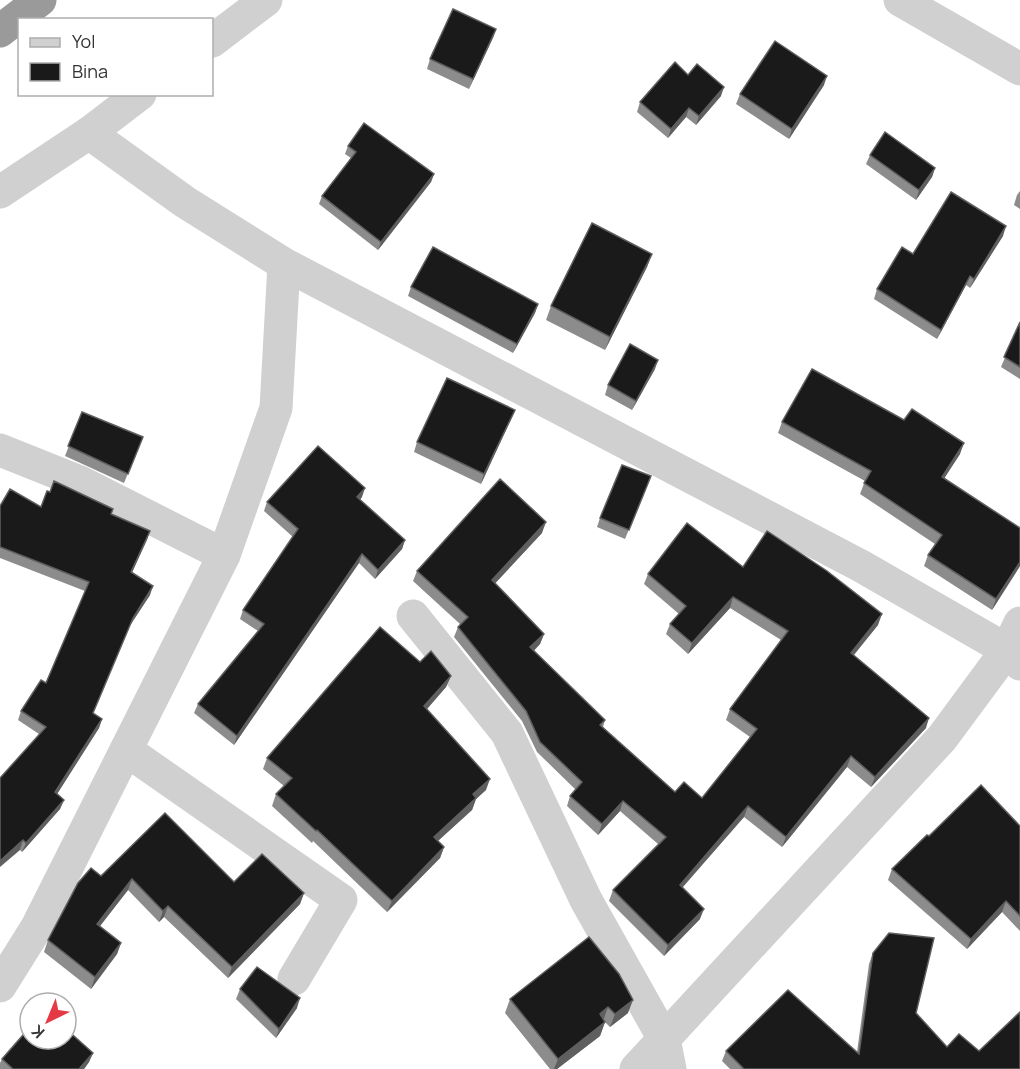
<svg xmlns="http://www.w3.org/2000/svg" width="1020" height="1069" font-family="Manrope,sans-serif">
	<rect width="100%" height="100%" fill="#fff"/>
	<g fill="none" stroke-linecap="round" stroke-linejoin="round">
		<g stroke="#d0d0d0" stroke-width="33">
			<polyline points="900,0 1020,69"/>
			<polyline points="212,41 266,0"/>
			<polyline points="89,133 185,202 284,264 861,566 1007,650 1020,664"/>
			<polyline points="0,192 89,133 140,94"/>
			<polyline points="0,450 80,482 224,555"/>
			<polyline points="413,616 507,733 586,900 664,1039 670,1069"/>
			<polyline points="126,750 341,900 294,979"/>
			<polyline points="0,986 37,927 224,555 276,408 284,264"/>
			<polyline points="636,1069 942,738 1007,650 1020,623"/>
		</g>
		<polyline stroke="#9a9a9a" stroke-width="33" points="0,31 40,0"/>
	</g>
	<g fill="#8c8c8c">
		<polygon points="496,29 469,89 427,69 430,59"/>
		<polygon points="688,75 721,96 696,125 686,117 668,138 637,112 640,102"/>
		<polygon points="824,85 789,139 736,104 740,94"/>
		<polygon points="348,146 434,174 431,182 378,250 319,204 322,196 351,158 345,154"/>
		<polygon points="870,155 935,168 932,177 916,200 866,164"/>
		<polygon points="1020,191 1020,209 1014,205 1017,195"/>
		<polygon points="1003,236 970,288 966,285 937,339 874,299 877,289 913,254"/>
		<polygon points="652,254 647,267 605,350 546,320 551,306"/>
		<polygon points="411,287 538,304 535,313 513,353 408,296"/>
		<polygon points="1020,322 1020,379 1001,367"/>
		<polygon points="655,369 632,410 605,395 608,385"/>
		<polygon points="515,410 511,419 481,484 414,452 417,442"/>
		<polygon points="82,412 143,437 124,483 65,456"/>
		<polygon points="782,422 960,454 944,478 1020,528 1020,566 992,610 924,566 928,555 935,544 860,494 865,481 778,433"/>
		<polygon points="651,476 625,539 597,527 600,518"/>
		<polygon points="362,497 360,500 405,540 402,549 375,579 359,563 234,745 194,713 198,704 258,631 240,619 243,610 293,537 264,511 267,502"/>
		<polygon points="0,506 41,507 111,514 150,531 132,573 150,595 129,627 93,713 102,719 99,728 57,794 64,800 60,809 22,852 20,850 39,734 18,720 21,711 46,683 85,591 0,558"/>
		<polygon points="542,533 495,583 544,634 540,644 534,651 605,720 603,727 675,792 702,798 750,737 726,720 730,709 781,640 730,608 688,654 666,634 670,624 679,614 644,584 648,574 743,567 878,625 854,655 926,728 871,787 847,767 782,847 744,817 682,887 700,919 664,956 609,901 613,890 658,844 620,811 598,835 567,806 570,796 576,790 537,752 522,721 454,637 458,627 460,624 413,581 417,571"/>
		<polygon points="420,662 451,676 446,687 427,709 486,790 476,799 472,810 438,841 444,847 440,858 387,912 313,841 312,843 272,806 276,794 284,786 263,769 267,758"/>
		<polygon points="1020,826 1020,931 1002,912 967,949 888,880 892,869 929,836"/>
		<polygon points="101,876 234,882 304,893 300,904 228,978 164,917 159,922 128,890 100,926 121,943 117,954 91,989 44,952 48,940"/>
		<polygon points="589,937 628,1013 610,1027 605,1022 600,1036 557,1069 550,1069 505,1013 510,999"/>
		<polygon points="873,953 916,1013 947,1047 979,1051 1020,1069 730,1069 722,1061 726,1051 857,1052 869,964"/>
		<polygon points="240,989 297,1008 276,1038 236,999"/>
		<polygon points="93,1053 89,1062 84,1069 0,1069 0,1063 2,1059"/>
	</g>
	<g fill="#5f5f5f">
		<polygon points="496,29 493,38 469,89 473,79"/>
		<polygon points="827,76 824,85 789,139 792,129"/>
		<polygon points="724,87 721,96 696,125 699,116"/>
		<polygon points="689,108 686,117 668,138 671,129"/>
		<polygon points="935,168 932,177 916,200 919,190"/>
		<polygon points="434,174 431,182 378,250 381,242"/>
		<polygon points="1006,226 1003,236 970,288 974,279"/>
		<polygon points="652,254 647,267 605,350 610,337"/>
		<polygon points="970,276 966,285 937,339 941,330"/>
		<polygon points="538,304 535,313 513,353 517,344"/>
		<polygon points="658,360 655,369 632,410 636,401"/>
		<polygon points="515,410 511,419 481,484 484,474"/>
		<polygon points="964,443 960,454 938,488 942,477"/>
		<polygon points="365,488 362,497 354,506 357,497"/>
		<polygon points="546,522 542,533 489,590 492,580"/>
		<polygon points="150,531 147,540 128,581 131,572"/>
		<polygon points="405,540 402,549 375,579 378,570"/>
		<polygon points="362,554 359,563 234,745 237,736"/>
		<polygon points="1020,562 1020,566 992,610 996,599"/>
		<polygon points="153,586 150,595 129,627 90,722 133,618"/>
		<polygon points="733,597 730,608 688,654 692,643"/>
		<polygon points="882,614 878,625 847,663 851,653"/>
		<polygon points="544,634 540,644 526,658 530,647"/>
		<polygon points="451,676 446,687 420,717 424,706"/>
		<polygon points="929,718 926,728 871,787 875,777"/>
		<polygon points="102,719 99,728 52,802 55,792"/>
		<polygon points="851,756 847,767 782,847 786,837"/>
		<polygon points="490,779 486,790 476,799 472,810 430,848 434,837 473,794"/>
		<polygon points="64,800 60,809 22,852 26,843"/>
		<polygon points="623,801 620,811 598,835 602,824"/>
		<polygon points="748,806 744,817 676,895 680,885"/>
		<polygon points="23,840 20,850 0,867 0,861"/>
		<polygon points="444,847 440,858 387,912 392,901"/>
		<polygon points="132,879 128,890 93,935 97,924"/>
		<polygon points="304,893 300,904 228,978 232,967"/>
		<polygon points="1006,901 1002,912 967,949 971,939"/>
		<polygon points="168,906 164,917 159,922 163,911"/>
		<polygon points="704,909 700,919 664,956 668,945"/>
		<polygon points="121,943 117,954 91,989 95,977"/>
		<polygon points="300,998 297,1008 276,1038 279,1029"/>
		<polygon points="633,1000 628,1013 610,1027 615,1014"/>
		<polygon points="608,1007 603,1021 600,1014"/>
		<polygon points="605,1022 600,1036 557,1069 554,1069 558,1059"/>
		<polygon points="93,1053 89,1062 84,1069 79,1069"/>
	</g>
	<g fill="#1a1a1a" stroke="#5f5f5f" stroke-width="1.5">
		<polygon points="453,9 496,29 473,79 430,59"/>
		<polygon points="775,41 827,76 792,129 740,94"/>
		<polygon points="675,62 688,75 697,64 724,87 699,116 689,108 671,129 640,102"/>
		<polygon points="364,123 434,174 381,242 322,196 356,152 348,146"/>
		<polygon points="885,132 935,168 919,190 870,155"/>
		<polygon points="951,192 1006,226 974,279 970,276 941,330 877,289 902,247 913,254"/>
		<polygon points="592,223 652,254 610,337 551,306"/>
		<polygon points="433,247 538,304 517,344 411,287"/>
		<polygon points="1020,322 1020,367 1004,357"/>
		<polygon points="630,344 658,360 636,401 608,385"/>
		<polygon points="812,369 904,420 912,409 964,443 942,477 1020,528 1020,562 996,599 928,555 942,535 864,483 871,471 782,422"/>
		<polygon points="447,378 515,410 484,474 417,442"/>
		<polygon points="82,412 143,437 128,474 68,446"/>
		<polygon points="318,446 365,488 357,497 405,540 378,570 362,554 237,736 198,704 264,624 243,610 298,529 267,502"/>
		<polygon points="622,465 651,476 629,530 600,518"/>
		<polygon points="500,479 546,522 492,580 544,634 530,647 605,720 600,725 675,792 684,782 702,798 757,729 730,709 788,631 733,597 692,643 670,624 686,606 648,574 687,523 743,567 767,531 827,571 882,614 851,653 929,718 875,777 851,756 786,837 748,806 680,885 704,909 668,945 613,890 666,837 623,801 602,824 570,796 582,782 540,742 526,711 458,627 468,617 417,571"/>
		<polygon points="54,481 113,509 111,514 150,531 131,572 153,586 133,618 93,713 102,719 55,792 64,800 26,843 23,840 0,861 0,778 46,727 21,711 41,680 46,683 89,582 0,547 0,506 10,489 41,507 47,491 50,492"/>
		<polygon points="380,627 420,662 431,651 451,676 424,706 490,779 473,794 476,798 434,837 444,847 392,901 317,830 316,831 276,794 292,778 267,758"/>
		<polygon points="981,785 1020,826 1020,916 1006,901 971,939 892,869 927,835 929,836"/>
		<polygon points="165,813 234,882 262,854 304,893 232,967 168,906 163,911 132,879 97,924 121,943 95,977 48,940 78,883 91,868 101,876"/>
		<polygon points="889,933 934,938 916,1013 947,1047 959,1034 979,1051 1020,1012 1020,1069 744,1069 726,1051 788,990 859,1054 873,953"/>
		<polygon points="589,937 619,974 633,1000 615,1014 608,1007 600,1014 605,1022 558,1059 510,999"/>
		<polygon points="257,967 300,998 279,1029 240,989"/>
		<polygon points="30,1027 30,1039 66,1039 66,1029 93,1053 79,1069 13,1069 2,1059"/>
	</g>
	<rect x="18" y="18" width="195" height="78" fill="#ffffff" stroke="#adadad" stroke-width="1.5"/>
	<rect x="30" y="38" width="30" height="9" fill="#d0d0d0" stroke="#adadad" stroke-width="1.5"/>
	<text x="72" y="48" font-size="18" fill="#333333">Yol</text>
	<rect x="30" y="63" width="30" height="18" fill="#1a1a1a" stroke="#adadad" stroke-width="1.5"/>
	<text x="72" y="78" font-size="18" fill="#333333">Bina</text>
	<g transform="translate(48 1021) rotate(223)"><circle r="28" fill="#ffffff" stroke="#adadad" stroke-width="1.5"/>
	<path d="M0-4.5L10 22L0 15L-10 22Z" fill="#e63946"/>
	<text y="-9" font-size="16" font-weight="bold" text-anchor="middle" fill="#333333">K</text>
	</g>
</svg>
